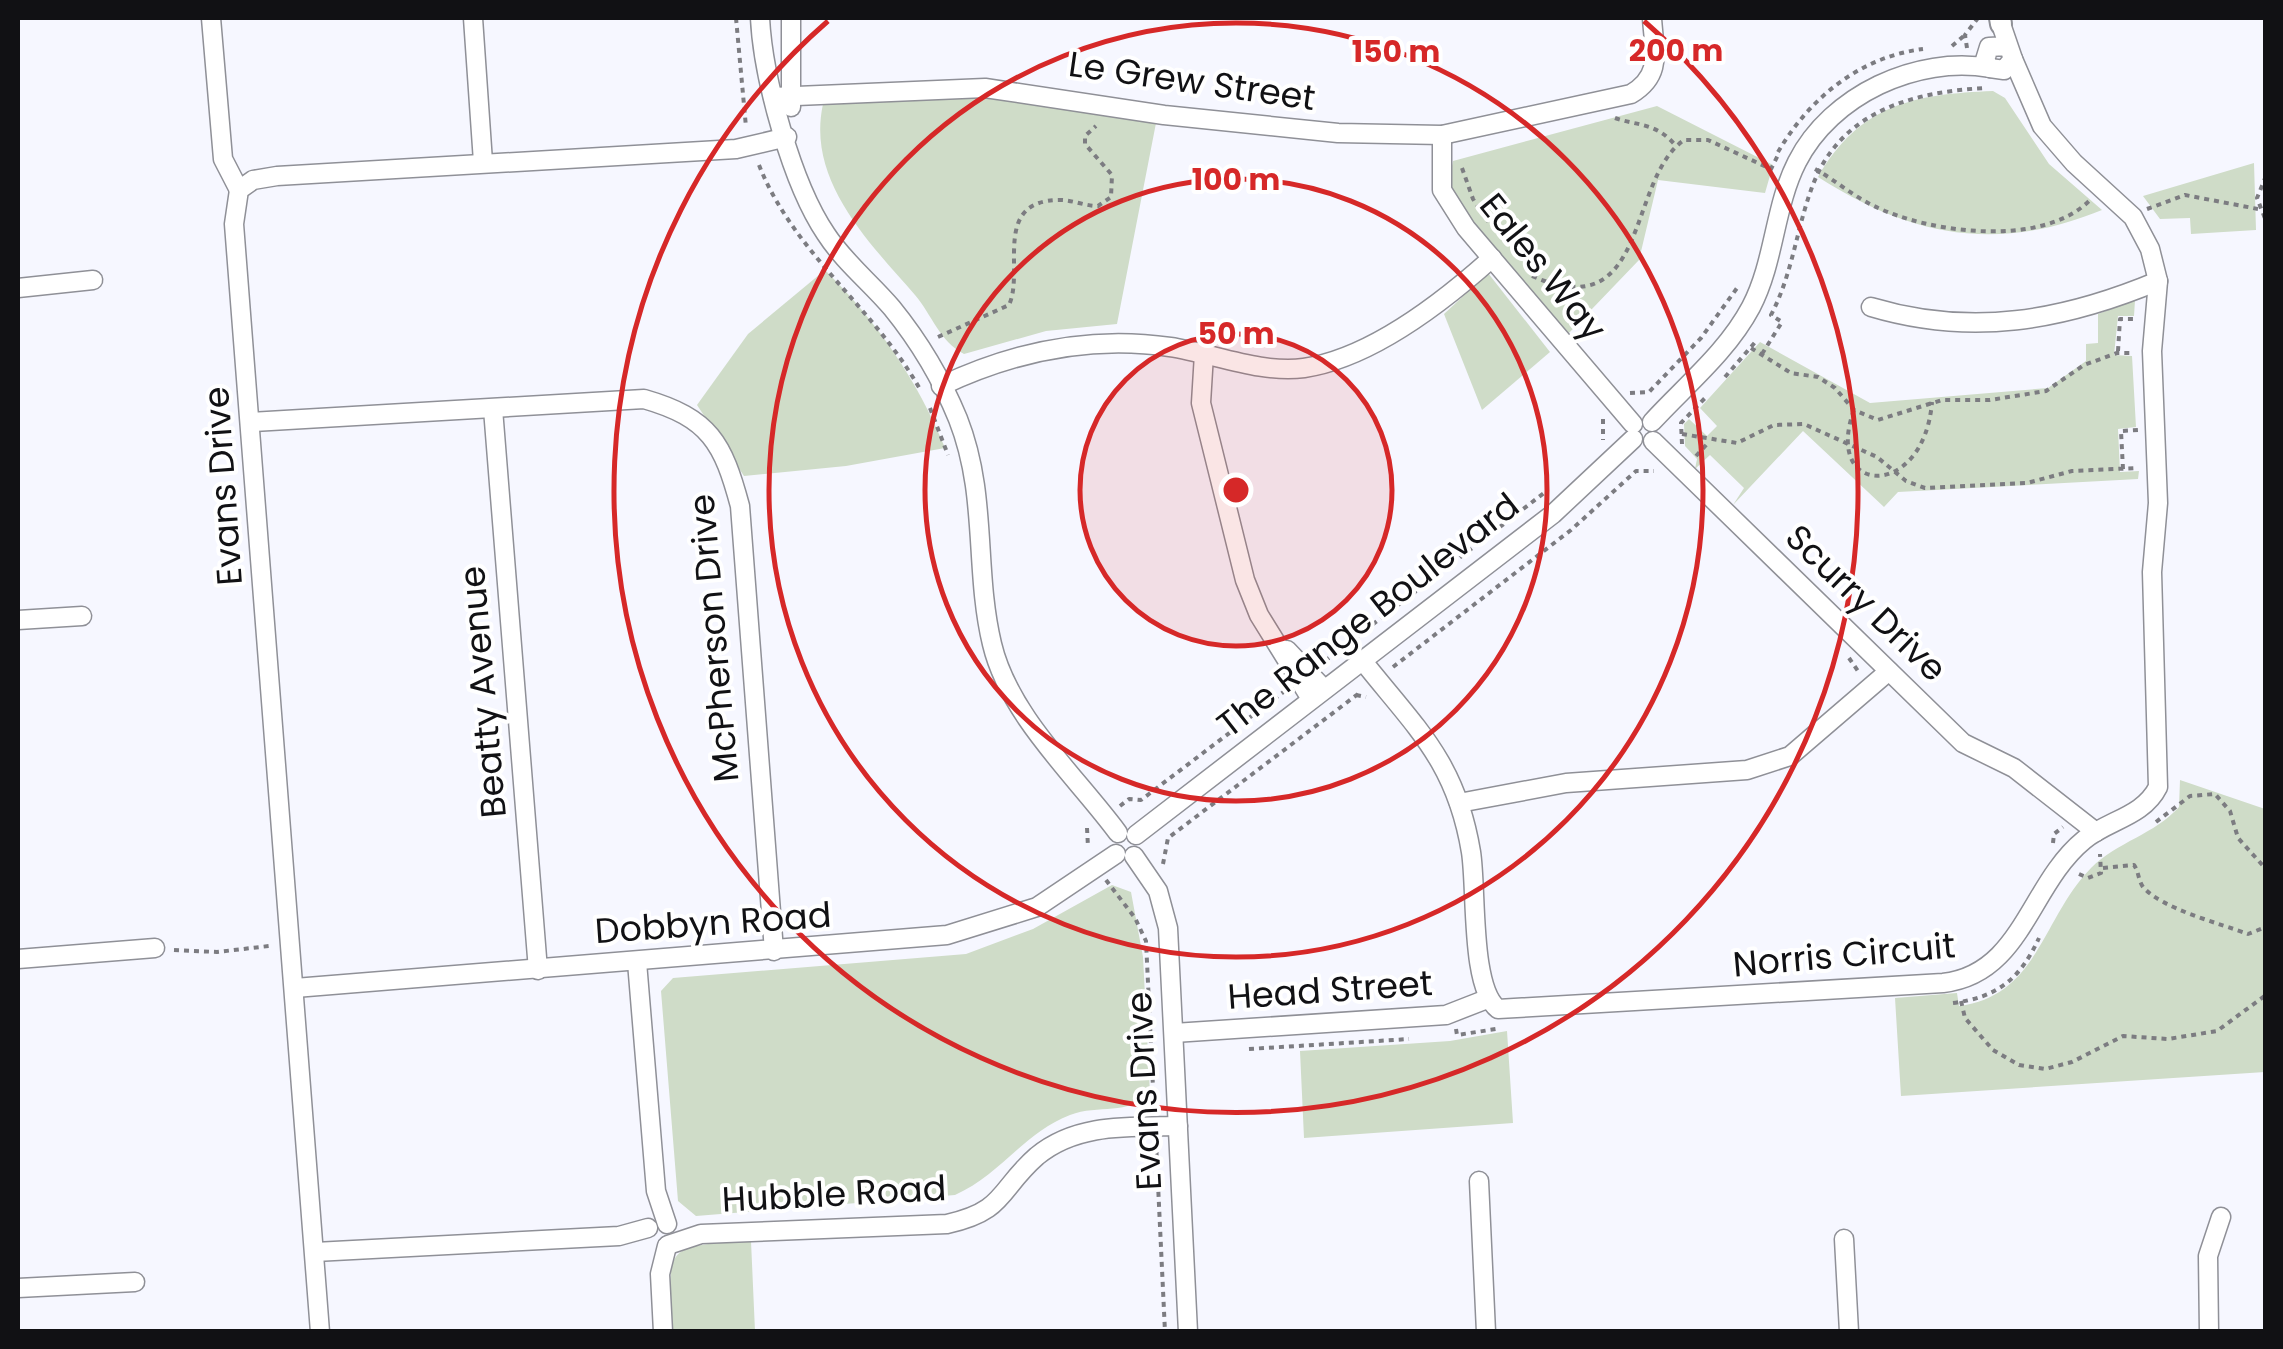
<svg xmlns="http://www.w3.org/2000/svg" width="2283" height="1349" font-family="Poppins,sans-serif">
	<rect width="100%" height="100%" fill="#f6f7ff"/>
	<g fill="#cfdcc8">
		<path d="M1993,91l12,7 44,66 53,46c-105,43 -190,27 -284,-33 42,-73 97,-83 175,-86z"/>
		<path d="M991,96l165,27 -39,201 -71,7 -82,23c-24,-12 -32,-39 -49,-59 -45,-52 -109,-114 -92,-191z"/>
		<polygon points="1657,106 1773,165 1765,193 1658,180 1639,260 1568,334 1456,203 1449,181 1453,161"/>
		<polygon points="2254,163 2256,230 2191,234 2190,218 2160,219 2143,196"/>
		<path d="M825,270c53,53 91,108 120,178l-99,18 -102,10 -47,-71 51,-71z"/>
		<polygon points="1488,273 1550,352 1482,410 1444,314"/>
		<polygon points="2135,300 2134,316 2118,316 2114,355 2132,356 2136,427 2118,429 2120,472 2139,471 2138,479 1898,492 1884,507 1803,431 1733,505 1744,488 1710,455 1695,469 1697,459 1685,446 1684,424 1689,419 1707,436 1717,426 1700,408 1760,342 1870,403 2048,388 2086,361 2086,344 2098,343 2098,314"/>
		<path d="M2180,780l85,29v263l-364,24 -6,-98 62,-5 2,13c79,-10 83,-88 132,-138 26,-26 64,-34 88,-61z"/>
		<path d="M1112,885l19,7 12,65 7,136c-22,23 -51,11 -80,22 -45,17 -71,61 -115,80l-259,21 -18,-15 -17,-210 12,-13 293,-24 67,-25z"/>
		<polygon points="1507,1031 1513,1123 1304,1138 1300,1051 1450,1041"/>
		<path d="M751,1241l4,90h-83c-4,-86 -9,-85 79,-90z"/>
	</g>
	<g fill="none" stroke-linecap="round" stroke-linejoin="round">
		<defs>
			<g id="minor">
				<polyline points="211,18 223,159 239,190"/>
				<polyline points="473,18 483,162"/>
				<path d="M760,18c3,60 32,166 66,216 18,28 45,49 66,74 26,32 50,72 66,111 30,76 16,150 34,225 17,72 84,132 126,189"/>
				<polyline points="2001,24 2013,59 2004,70 1990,68 1985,60 1989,47 2007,46"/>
				<path d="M773,97l212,-9 179,27 174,18 104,2 189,-41c32,-19 23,-43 21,-76"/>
				<polyline points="791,107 791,18"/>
				<polyline points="1442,135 1442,190 1466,228 1633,424"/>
				<polyline points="18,288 93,280"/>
				<path d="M1871,307c100,30 191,14 287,-26"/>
				<polyline points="1204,354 1201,403 1245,580 1259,615 1311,699"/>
				<path d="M941,386c72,-34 149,-51 229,-39 42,6 91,27 134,21 68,-10 139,-66 188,-110"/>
				<polyline points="493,409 538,970"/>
				<path d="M252,422l392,-23c66,19 79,44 96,107l34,445"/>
				<path d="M1652,422c34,-37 75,-70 99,-115 24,-46 23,-100 46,-145 34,-67 120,-107 193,-94"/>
				<polyline points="1653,441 1963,743 2014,768 2096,832"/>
				<polyline points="18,620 82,616"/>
				<polyline points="1287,650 1324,689"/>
				<path d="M1362,660c53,67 94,101 109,192 6,37 -1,135 27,157l445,-26c79,-9 86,-98 141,-143 24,-20 59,-23 74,-53l-6,-215 6,-69 -6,-152 6,-70 -8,-32 -17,-32 -59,-54 -32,-37 -29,-67"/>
				<polyline points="1459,803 1566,783 1747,770 1790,756 1889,671"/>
				<polyline points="1136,835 1553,514 1633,439"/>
				<polyline points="1134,856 1158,891 1168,928 1188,1332"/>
				<polyline points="18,959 155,948"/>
				<polyline points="637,962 656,1191 667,1224"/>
				<polyline points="295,988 947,935 1037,907 1116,854"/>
				<polyline points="1174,1033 1446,1015 1487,999"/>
				<polyline points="1479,1181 1486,1332"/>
				<polyline points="1844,1239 1849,1332"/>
				<path d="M668,1245l33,-11 246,-10c59,-13 51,-34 90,-68 40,-33 92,-29 141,-30"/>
				<polyline points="315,1252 619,1236 648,1228"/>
				<polyline points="18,1288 135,1282"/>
				<polyline points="320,1332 234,224 239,190 253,180 277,176 736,149 787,137"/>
				<polyline points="663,1332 660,1274 667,1246"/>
				<polyline points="2209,1332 2208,1256 2221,1217"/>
			</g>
			<polyline id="tertiary" points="2000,18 2001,24"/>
		</defs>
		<use href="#minor" stroke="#8f9097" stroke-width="21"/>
		<use href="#tertiary" stroke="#8f9097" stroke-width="24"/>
		<g stroke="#7c7c81" stroke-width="4" stroke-dasharray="5 5" stroke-linecap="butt">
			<polyline points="736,18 746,127"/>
			<polyline points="1952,46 1965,35"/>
			<polyline points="1967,48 1965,35 1978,18"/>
			<path d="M1615,118c22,8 41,4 61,28"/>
			<path d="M1778,152c31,-53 81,-95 145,-103"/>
			<path d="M759,165c35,89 116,143 162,226"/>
			<polyline points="1462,168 1473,199 1488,222"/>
			<path d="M1815,169c20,11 38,27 59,37 55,27 167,42 215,-5"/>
			<polyline points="2266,176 2257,198 2266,221"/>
			<polyline points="2147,209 2185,195 2258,209"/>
			<path d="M1532,276c118,52 94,-95 152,-136h24l63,29 8,-16"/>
			<path d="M938,337l71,-32c16,-34 -18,-105 51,-105 13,0 25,6 38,6l13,-9 1,-22 -27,-31v-8l11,-10"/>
			<polyline points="1751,348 1791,373 1818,377 1835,388 1854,410 1878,420 1942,400 1990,400 2046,391 2084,365 2117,353 2133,353"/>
			<polyline points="2118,351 2120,319 2137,319"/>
			<path d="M1762,354l20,-32 -11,-7c21,-40 25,-83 40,-125 27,-78 100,-98 174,-102"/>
			<polyline points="1725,377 1757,340"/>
			<polyline points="1630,393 1649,392 1701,338 1737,288"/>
			<polyline points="930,408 948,455"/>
			<path d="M1854,410c-32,87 70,91 78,-8"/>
			<polyline points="1603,419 1603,440"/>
			<polyline points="1682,434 1737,443 1774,425 1804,424 1877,457 1906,481 1925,488 2027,483 2072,471 2137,468"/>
			<polyline points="1682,444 1681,423 1705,398"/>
			<polyline points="1696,456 1709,442"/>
			<polyline points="2123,469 2121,431 2138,430"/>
			<polyline points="1849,658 1860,674"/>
			<polyline points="1325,661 1544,493"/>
			<polyline points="1393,667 1571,530 1636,471 1654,471"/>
			<polyline points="1356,695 1366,697"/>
			<polyline points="1120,806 1129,799 1141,800 1286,690"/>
			<polyline points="2156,822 2190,796 2215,794 2230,811 2238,838 2266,869"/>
			<polyline points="1087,828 1088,847"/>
			<polyline points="2053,843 2054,834 2063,827"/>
			<polyline points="1163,864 1168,838 1358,694"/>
			<path d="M2103,868l31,-3c5,7 4,15 9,22 19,22 76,36 105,47l18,-7"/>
			<polyline points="2079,874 2088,878 2101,873 2100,854"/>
			<polyline points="1106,880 1135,918 1146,941 1154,1108"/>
			<polyline points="174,950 217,952 269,946"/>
			<polyline points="1961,1001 1965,1018 1993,1050 2019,1065 2045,1069 2072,1062 2123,1036 2168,1039 2217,1031 2266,995"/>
			<path d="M1953,1003c45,-6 67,-24 86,-65"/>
			<polyline points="1456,1029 1457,1035 1496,1029"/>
			<polyline points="1249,1049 1409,1039"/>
			<polyline points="1156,1142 1165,1332"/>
		</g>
		<use href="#minor" stroke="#fff" stroke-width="18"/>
		<use href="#tertiary" stroke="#fff" stroke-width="20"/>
	</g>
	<circle cx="1236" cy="490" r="156" fill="#d62828" fill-opacity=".12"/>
	<g fill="none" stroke="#d62828" stroke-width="5">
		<circle cx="1236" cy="490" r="156"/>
		<circle cx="1236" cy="490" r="311"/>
		<circle cx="1236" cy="490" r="467"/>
		<path d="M1644 21A622 622 0 1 1 828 21"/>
	</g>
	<g text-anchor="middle" stroke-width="8" stroke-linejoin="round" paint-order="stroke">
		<g font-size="35" fill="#111114" stroke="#fff">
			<text transform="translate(1192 81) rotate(8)" y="12">Le Grew Street</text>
			<text transform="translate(1543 267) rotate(51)" y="12">Eales Way</text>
			<text transform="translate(223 486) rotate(-94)" y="12">Evans Drive</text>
			<text transform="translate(1866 603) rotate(44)" y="12">Scurry Drive</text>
			<text transform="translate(1368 615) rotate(-38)" y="12">The Range Boulevard</text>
			<text transform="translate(714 638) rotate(-95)" y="12">McPherson Drive</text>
			<text transform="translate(483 692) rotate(-95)" y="12">Beatty Avenue</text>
			<text transform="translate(713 923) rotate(-4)" y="12">Dobbyn Road</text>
			<text transform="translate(1844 955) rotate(-5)" y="12">Norris Circuit</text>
			<text transform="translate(1330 990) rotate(-4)" y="12">Head Street</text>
			<text transform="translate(1144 1091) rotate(-93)" y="12">Evans Drive</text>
			<text transform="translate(834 1194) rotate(-3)" y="12">Hubble Road</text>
		</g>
	</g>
	<circle cx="1236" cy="490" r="15" fill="#d62828" stroke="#fff" stroke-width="5"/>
	<g font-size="30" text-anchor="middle" font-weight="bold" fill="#d62828" stroke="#fff" stroke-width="8" stroke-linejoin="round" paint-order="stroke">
		<text x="1676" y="61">200 m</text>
		<text x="1396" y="62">150 m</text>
		<text x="1236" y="190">100 m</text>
		<text x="1236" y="344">50 m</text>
	</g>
	<rect width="2283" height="1349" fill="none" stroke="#111114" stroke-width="40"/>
</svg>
